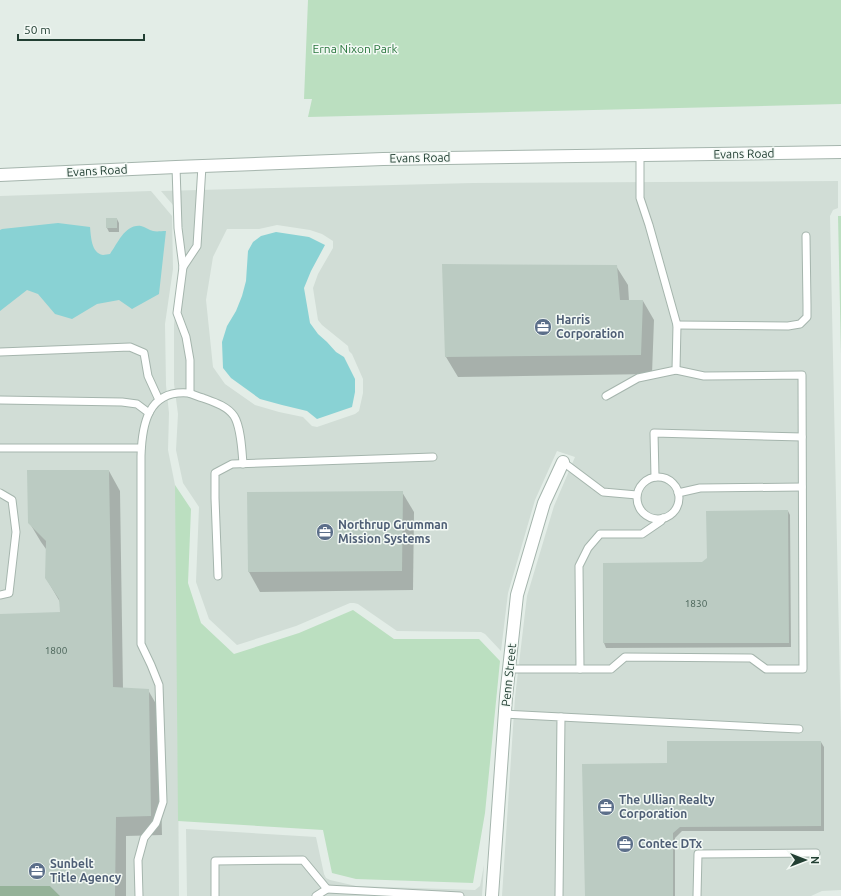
<svg xmlns="http://www.w3.org/2000/svg" width="841" height="896" font-family="Ubuntu,sans-serif">
	<rect width="100%" height="100%" fill="#e3ede7"/>
	<g fill="#d1ddd6" fill-rule="evenodd">
		<path d="M838,181v27l-5,2 -3,6 11,516v158l-19,1 -11,5h-309l13,-199 12,-101 27,-90 21,-49 -18,-6 -22,49 -27,93 -7,58 -16,-17 -4,-2 -84,-1 -39,-27 -4,-1h-4l-54,23 -59,19 -28,-26 -13,-37 3,-75 -16,-24 -7,-33 2,-36 -4,-30v-60l7,-54 -2,-58 -18,-21 312,-8zM277,225l33,5 12,4 11,7v7l-15,26 -5,14 5,32 4,5 26,21 1,5 3,3 11,25v14l-4,18 -4,3 -38,13 -5,-1 -9,-9 -24,-5 -24,-7 -30,-21 -12,-17 -7,-67 7,-43 14,-28h32z"/>
		<polygon points="151,191 172,216 173,269 165,324 166,385 169,413 168,450 175,485 176,498 179,896 0,896 0,196"/>
		<polygon points="186,829 316,837 324,874 326,878 330,880 356,886 475,890 480,886 484,865 482,896 187,896"/>
	</g>
	<g fill="#bbdfc0">
		<polygon points="308,0 841,0 841,104 308,117 312,99 304,99"/>
		<polygon points="838,216 841,216 841,354"/>
		<polygon points="175,485 191,509 188,583 201,623 234,654 299,633 353,610 394,639 479,639 500,661 485,813 473,883 356,879 332,873 323,830 178,821"/>
		<polygon points="0,886 50,886 60,896 0,896"/>
	</g>
	<g fill="#89d2d4">
		<path d="M58,223l32,4c1,9 1,26 13,28 2,0 5,-1 7,-1 8,-11 15,-30 31,-28 4,1 8,4 12,5 4,1 8,0 13,0l-7,63 -27,15 -13,-9 -22,4 -25,15 -17,-5 -17,-20 -11,-4 -27,21v-81l2,-1z"/>
		<polygon points="276,232 309,237 325,245 311,271 304,288 310,323 318,334 327,342 336,352 344,357 355,379 355,392 352,407 317,419 307,411 282,405 260,399 231,378 223,368 222,342 227,326 236,311 242,296 246,281 248,251 253,242 261,236"/>
	</g>
	<g fill="#0003">
		<polygon points="117,219 119,223 119,232 109,232 107,228"/>
		<polygon points="443,265 616,266 628,285 629,301 643,301 654,320 652,374 458,377 446,357"/>
		<polygon points="109,471 120,491 123,689 148,690 159,709 162,835 126,836 126,896 0,896 0,615 61,613 60,602 46,578 46,549 41,542 29,522"/>
		<polygon points="402,492 414,512 413,590 260,592 249,572 248,493"/>
		<polygon points="788,511 790,515 791,647 606,648 604,643 604,564 702,563"/>
		<polygon points="821,742 824,747 824,831 682,831 675,838 675,896 586,896 668,764"/>
	</g>
	<g fill="#bbcbc2">
		<rect x="106" y="218" width="11" height="10"/>
		<polygon points="442,264 617,265 620,300 643,300 641,355 445,357"/>
		<polygon points="27,470 109,470 113,687 149,689 151,816 116,817 115,896 60,896 50,886 0,886 0,614 60,612 59,599 45,578 46,541 28,523"/>
		<polygon points="403,491 402,571 248,572 247,492"/>
		<polygon points="788,510 789,643 603,643 603,563 702,562 707,558 706,511"/>
		<polygon points="667,741 821,741 821,826 680,827 673,833 673,896 585,896 582,764 667,763"/>
	</g>
	<g fill="none" stroke-linecap="round" stroke-linejoin="round">
		<defs>
			<g id="service">
				<polyline points="176,167 178,228 183,267 177,313 186,337 190,360 190,393"/>
				<polyline points="183,267 197,246 202,166"/>
				<polyline points="677,325 788,326 800,324 807,317 807,305 806,236"/>
				<polyline points="0,352 130,347 144,353 148,376 159,400"/>
				<polyline points="606,396 638,378 676,370 677,325 649,225 640,198 640,155"/>
				<polyline points="0,400 122,402 137,404 149,413"/>
				<polyline points="0,448 141,448"/>
				<polyline points="563,462 603,492 637,495"/>
				<polyline points="655,477 654,433 802,437"/>
				<circle cx="658" cy="498" r="21"/>
				<polyline points="0,493 12,500 16,532 9,593 0,595"/>
				<polyline points="678,493 700,488 802,487"/>
				<polyline points="218,576 215,498 215,473 232,464 433,457"/>
				<polyline points="509,669 580,669 579,566 588,548 600,534 642,534 661,521 663,518"/>
				<polyline points="580,669 611,669 625,657 751,658 766,669 803,669 802,375 704,376 676,370"/>
				<polyline points="505,714 561,717 559,896"/>
				<polyline points="561,717 799,729"/>
				<polyline points="327,889 460,896"/>
				<path d="M139,896l-1,-36 6,-22 12,-15 7,-21 -4,-117 -8,-20 -10,-21v-188c1,-32 7,-66 47,-63 5,1 10,4 15,5 11,4 24,8 31,18 7,11 8,35 9,48"/>
				<polyline points="215,896 215,861 303,860 327,889 316,896"/>
				<polyline points="697,896 698,854 816,853"/>
			</g>
			<polyline id="minor" points="492,896 506,697 517,595 544,503 563,462"/>
			<polyline id="tertiary" points="0,175 176,167 383,159 841,152"/>
		</defs>
		<use href="#service" stroke="#a5b5ad" stroke-width="9"/>
		<use href="#minor" stroke="#a5b5ad" stroke-width="14"/>
		<use href="#tertiary" stroke="#a5b5ad" stroke-width="14"/>
		<use href="#service" stroke="#fff" stroke-width="7"/>
		<use href="#minor" stroke="#fff" stroke-width="12"/>
		<use href="#tertiary" stroke="#fff" stroke-width="12"/>
	</g>
	<defs>
		<symbol id="office-disc" viewBox="-11 -11 22 22"><circle r="9.5" fill="#5c6f8a" stroke="#f3f9f5"/><path d="M-6-3h4V-5.5h4V-3h4V5H-6ZM-1-4.5V-3h2v-1.5ZM-6 0V1H6V0Z" fill="#fff"/></symbol>
	</defs>
	<g fill-rule="evenodd">
		<use href="#office-disc" x="533" y="317" width="20" height="20"/>
		<use href="#office-disc" x="315" y="522" width="20" height="20"/>
		<use href="#office-disc" x="596" y="797" width="20" height="20"/>
		<use href="#office-disc" x="615" y="834" width="20" height="20"/>
		<use href="#office-disc" x="27" y="861" width="20" height="20"/>
	</g>
	<g text-anchor="middle" stroke-width="3" stroke-linejoin="round" paint-order="stroke">
		<g font-size="10" fill="#486257">
			<text x="696" y="607">1830</text>
			<text x="56" y="654">1800</text>
		</g>
		<g font-size="12" fill="#2a773e" stroke="#f3f9f5">
			<text x="355" y="53">Erna Nixon Park</text>
		</g>
		<g font-size="12" fill="#223f33" stroke="#f3f9f5">
			<text transform="translate(744 154) rotate(-1)" y="4">Evans Road</text>
			<text transform="translate(420 158) rotate(-1)" y="4">Evans Road</text>
			<text transform="translate(97 171) rotate(-3)" y="4">Evans Road</text>
			<text transform="translate(509 675) rotate(-84)" y="4">Penn Street</text>
		</g>
		<g font-size="12" font-weight="bold" fill="#4e5e75" stroke="#f3f9f5" text-anchor="start">
			<text x="556" y="324">Harris<tspan x="556" dy="14">Corporation</tspan></text>
			<text x="338" y="529">Northrup Grumman<tspan x="338" dy="14">Mission Systems</tspan></text>
			<text x="619" y="804">The Ullian Realty<tspan x="619" dy="14">Corporation</tspan></text>
			<text x="638" y="848">Contec DTx</text>
			<text x="50" y="868">Sunbelt<tspan x="50" dy="14">Title Agency</tspan></text>
		</g>
	</g>
	<g transform="translate(805 860) rotate(90)" stroke="#f3f9f5" stroke-width="3" paint-order="stroke">
	<path d="M0-3L7 15L0 10L-7 15Z" fill="#223f33"/>
	<text y="-6" font-size="11" font-weight="bold" text-anchor="middle" fill="#223f33">N</text>
	</g>
	<path d="M18 34v6h126v-6" fill="none" stroke="#223f33" stroke-width="2"/>
	<text x="24" y="34" font-size="12" fill="#223f33" stroke="#f3f9f5" stroke-width="3" paint-order="stroke">50 m</text>
</svg>
